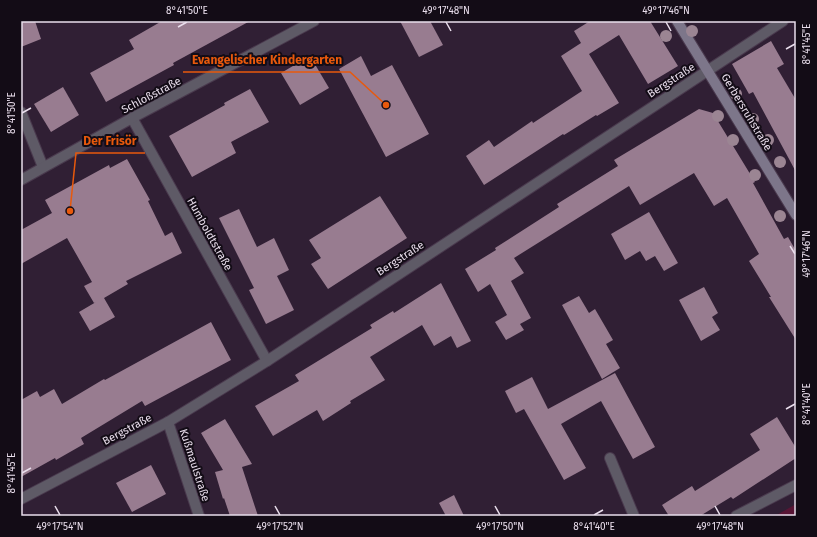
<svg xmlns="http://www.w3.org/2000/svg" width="817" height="537" font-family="'Fira Sans',sans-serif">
	<rect width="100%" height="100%" fill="#301f34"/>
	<polygon fill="#581535" points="796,504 796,516 775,516"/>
	<g fill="#987c90">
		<polygon points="21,21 35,21 41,39 21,47"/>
		<polygon points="162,21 250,21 173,63 174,65 106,102 90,73 134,49 129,40"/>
		<polygon points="400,21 430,21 443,45 419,57"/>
		<polygon points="590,21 650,21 678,66 648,84 619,35 589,54 619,103 597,116 596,115 564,135 563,134 484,185 466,156 489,140 494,147 532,121 533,123 582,91 561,56 581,43 574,31"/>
		<polygon points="771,41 784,64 777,68 796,100 796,172 753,92 749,94 732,64"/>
		<polygon points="310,56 329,88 300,105 281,73"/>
		<polygon points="361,56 371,76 392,65 429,134 386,157 339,69"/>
		<polygon points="63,87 79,115 51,132 34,104"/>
		<polygon points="250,89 269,122 231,142 236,153 192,177 169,136 225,105 224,103"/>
		<polygon points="699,109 713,113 755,182 753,183 784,239 788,237 796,251 796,340 769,297 771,297 749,261 759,254 727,198 714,206 694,173 640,205 629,186 514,258 524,273 511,281 531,318 520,324 524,330 506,340 495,322 507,315 490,284 478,292 465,269 496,250 495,248 559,207 557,204 618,166 614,160"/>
		<polygon points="127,159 150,200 148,201 165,236 172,232 182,253 126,281 128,284 104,298 115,317 90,331 79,312 96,302 94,303 84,286 92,282 67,238 21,264 21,230 52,213 45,200 109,165 110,168"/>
		<polygon points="380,196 407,238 328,289 311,264 321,258 309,240"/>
		<polygon points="239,209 257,247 274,238 289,270 277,276 294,310 266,324 249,290 254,288 219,218"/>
		<polygon points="649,212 678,263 664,271 655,256 646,261 640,251 625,260 611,234"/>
		<polygon points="441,283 471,341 457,348 451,336 434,346 422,325 370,357 385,380 350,401 351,403 323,421 317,410 273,436 255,406 299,381 295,375 372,328 370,325 393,311 394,313"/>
		<polygon points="704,287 718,313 712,317 720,330 701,341 679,300"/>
		<polygon points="579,296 589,313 595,309 613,340 606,344 620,368 602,379 562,305"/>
		<polygon points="211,322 231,360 145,406 142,401 81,438 84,444 56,460 55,458 21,477 21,400 37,391 40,397 54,389 62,404 104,379 105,380"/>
		<polygon points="615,373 655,447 633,459 601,401 561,424 586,468 564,480 524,409 516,413 505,391 532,377 548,409"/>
		<polygon points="777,417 796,448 796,458 733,499 731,497 700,516 669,516 662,505 692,486 695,491 760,450 750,434"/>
		<polygon points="225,419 252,464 242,467 258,516 230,516 224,498 223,499 215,472 223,470 201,433"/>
		<polygon points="151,465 166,494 132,512 116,483"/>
		<polygon points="454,495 464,516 446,516 439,503"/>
	</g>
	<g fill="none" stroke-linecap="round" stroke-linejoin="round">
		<defs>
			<g id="street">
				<polyline points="21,112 43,167"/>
				<polyline points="132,118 267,361"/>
				<polyline points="21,180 132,118 314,21"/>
				<polyline points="168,422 199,516"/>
				<polyline points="610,458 634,516"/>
				<polyline points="21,499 168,422 267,361 783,21"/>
				<polyline points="736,516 796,485"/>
			</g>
			<polyline id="secondary" points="677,21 796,215"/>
		</defs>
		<use href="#street" stroke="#4a3a4e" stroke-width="12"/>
		<use href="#secondary" stroke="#4a3a4e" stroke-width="12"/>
		<use href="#street" stroke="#5e5a66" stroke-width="10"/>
		<use href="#secondary" stroke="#7d768a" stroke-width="10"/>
	</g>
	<g fill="#9b8593">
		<circle cx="692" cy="31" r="6"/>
		<circle cx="666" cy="36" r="6"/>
		<circle cx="736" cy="94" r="6"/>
		<circle cx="718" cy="116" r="6"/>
		<circle cx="753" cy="119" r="6"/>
		<circle cx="733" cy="140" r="6"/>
		<circle cx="768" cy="140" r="6"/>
		<circle cx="780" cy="162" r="6"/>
		<circle cx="755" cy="175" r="6"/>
		<circle cx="780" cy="216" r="6"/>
	</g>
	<path fill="none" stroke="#e9deec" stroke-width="1.5" d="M446,22l5,9M666,22l5,9M178,27l9,-5M786,49l9,-5M22,113l9,-5M790,246l5,8M786,409l9,-5M22,473l9,-5M55,506l5,9M275,506l5,9M495,506l5,9M715,506l5,9M594,515l9,-5"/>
	<g text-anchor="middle" stroke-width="4" stroke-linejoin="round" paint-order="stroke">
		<g font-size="11" fill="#e9deec" stroke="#130c16">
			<text transform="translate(671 80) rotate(-33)" y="4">Bergstraße</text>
			<text transform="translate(151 95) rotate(-28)" y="4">Schloßstraße</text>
			<text transform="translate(747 112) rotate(59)" y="4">Gerbersruhstraße</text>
			<text transform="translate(210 234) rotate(61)" y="4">Humboldtstraße</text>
			<text transform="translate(400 258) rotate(-33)" y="4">Bergstraße</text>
			<text transform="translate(127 429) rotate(-28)" y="4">Bergstraße</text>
			<text transform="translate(195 465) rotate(72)" y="4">Kußmaulstraße</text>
		</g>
	</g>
	<path fill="none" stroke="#e8590c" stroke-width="1.5" d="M386 105L350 72H183M70 211L76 153H145"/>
	<g fill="#e8590c" stroke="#130c16" stroke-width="1.5">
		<circle cx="386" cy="105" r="4"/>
		<circle cx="70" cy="211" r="4"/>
	</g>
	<g font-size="12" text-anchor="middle" font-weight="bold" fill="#e8590c" stroke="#130c16" stroke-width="4" stroke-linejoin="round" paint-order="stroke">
		<text x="267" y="64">Evangelischer Kindergarten</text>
		<text x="110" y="145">Der Frisör</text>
	</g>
	<rect width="817" height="537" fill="none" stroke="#130c16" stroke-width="44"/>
	<rect x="22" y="22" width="773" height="493" fill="none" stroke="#e9deec" stroke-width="1.5"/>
	<g font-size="10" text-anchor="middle" fill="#e9deec">
		<text x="187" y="14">8°41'50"E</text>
		<text x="446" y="14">49°17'48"N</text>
		<text x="666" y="14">49°17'46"N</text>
		<text transform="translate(806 44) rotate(-90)" y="4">8°41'45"E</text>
		<text transform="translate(11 113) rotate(-90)" y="4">8°41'50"E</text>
		<text transform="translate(806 254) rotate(-90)" y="4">49°17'46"N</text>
		<text transform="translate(806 404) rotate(-90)" y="4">8°41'40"E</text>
		<text transform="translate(11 473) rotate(-90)" y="4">8°41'45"E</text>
		<text x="60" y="530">49°17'54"N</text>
		<text x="280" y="530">49°17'52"N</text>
		<text x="500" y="530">49°17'50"N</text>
		<text x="594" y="530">8°41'40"E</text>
		<text x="720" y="530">49°17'48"N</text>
	</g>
</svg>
